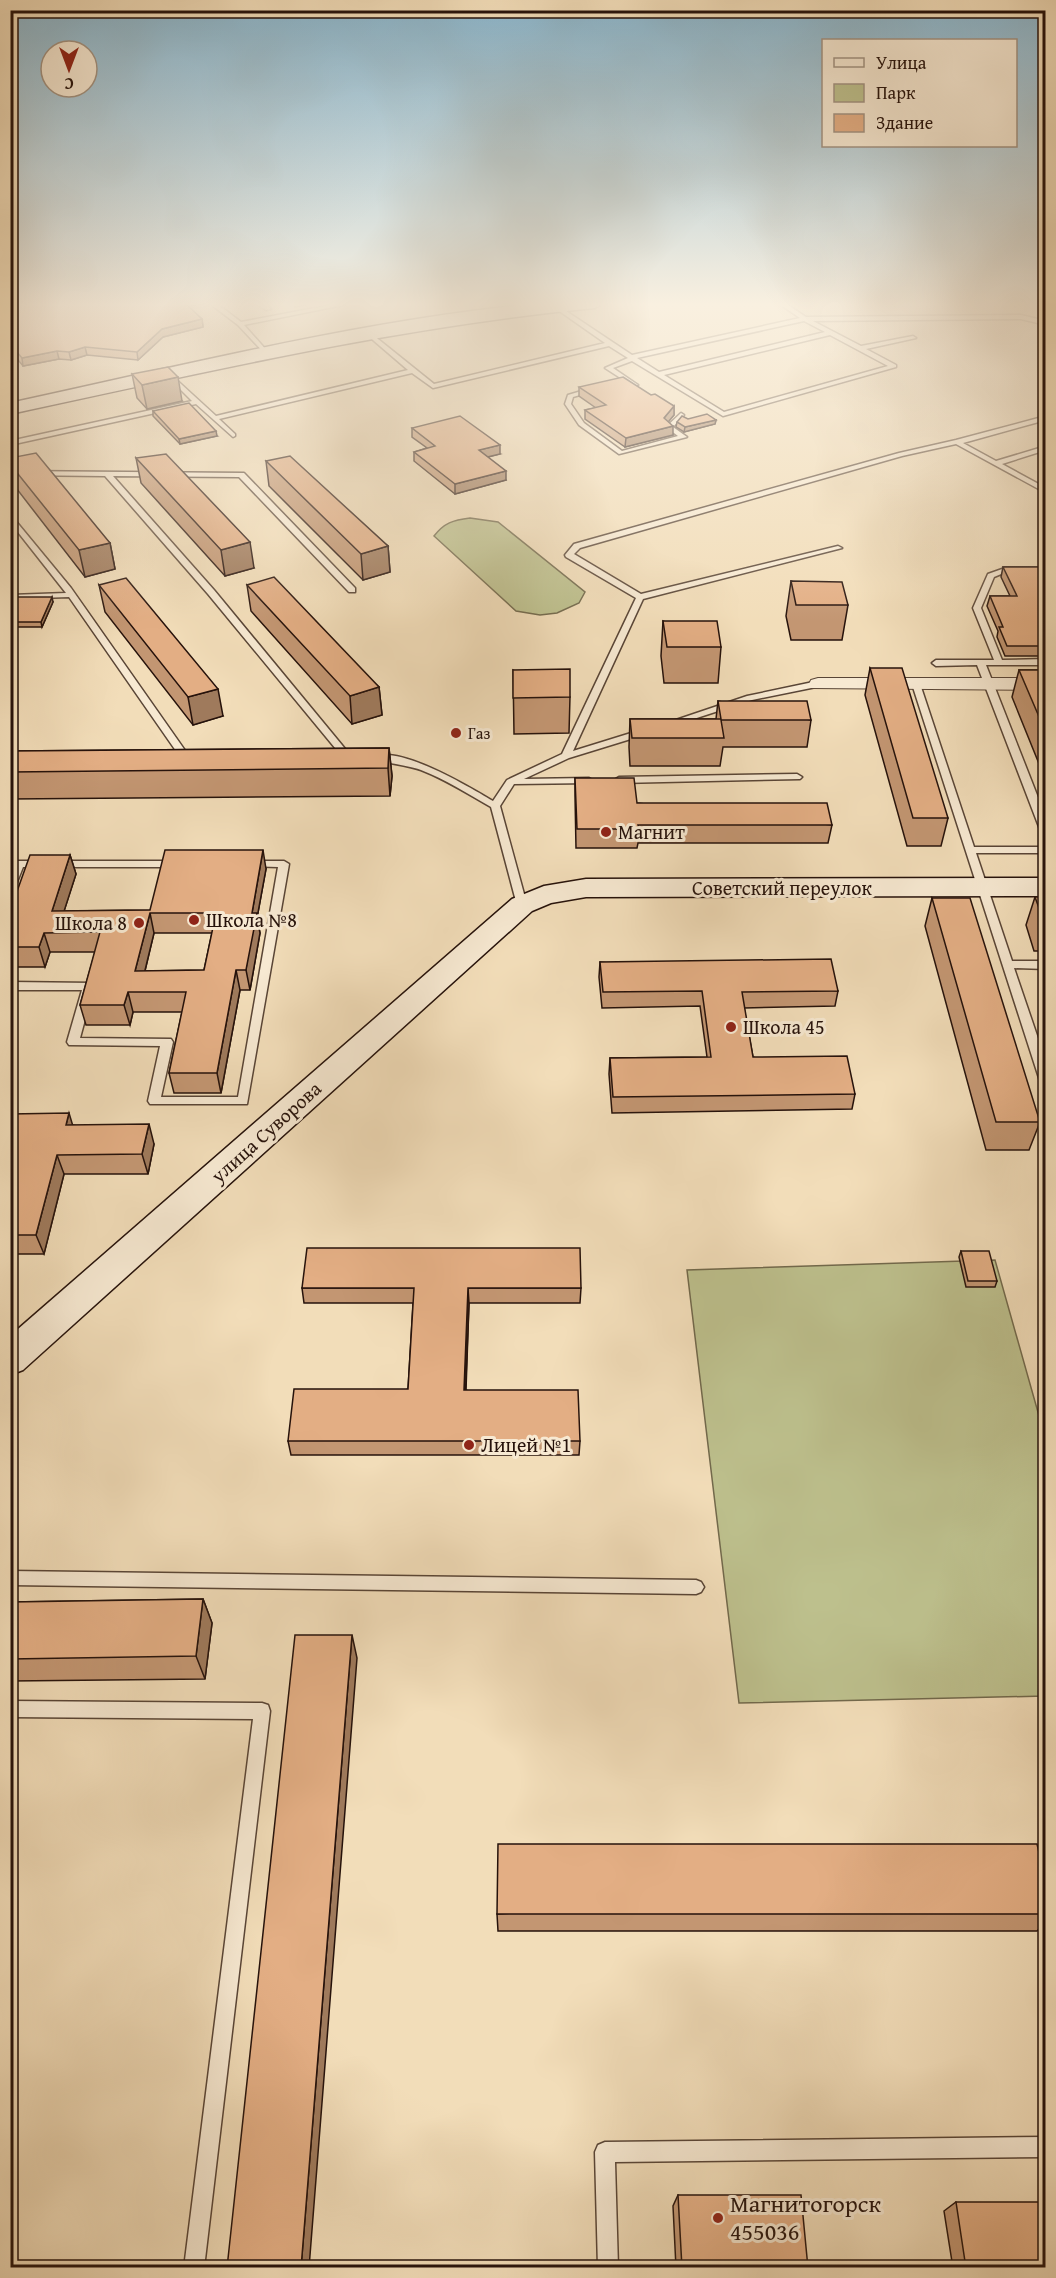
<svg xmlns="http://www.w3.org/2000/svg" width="1056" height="2278" font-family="'Gentium Book Plus',serif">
	<rect width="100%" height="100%" fill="#f2ddb9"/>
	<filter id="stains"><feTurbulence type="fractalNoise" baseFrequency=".00333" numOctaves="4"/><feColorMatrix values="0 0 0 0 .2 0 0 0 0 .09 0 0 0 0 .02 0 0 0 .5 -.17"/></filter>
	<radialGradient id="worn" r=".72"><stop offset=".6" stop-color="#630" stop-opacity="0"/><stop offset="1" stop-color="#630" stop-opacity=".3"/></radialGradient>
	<g fill="#bdc08d" stroke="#72694c" stroke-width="1.5">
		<path d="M470,518l28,4 87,70 -6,11 -22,10 -17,2 -24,-4 -82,-75c10,-13 19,-16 36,-18z"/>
		<polygon points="995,1260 1045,1437 1045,1696 739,1703 687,1270"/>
	</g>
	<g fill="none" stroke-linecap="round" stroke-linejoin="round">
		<defs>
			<g id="lane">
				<polygon points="209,303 216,303 241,322 341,303 353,303 244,325 269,353 269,355 267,356 238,325"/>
				<polygon points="255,303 262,303 271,309 266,310"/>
				<path d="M778,303h7l21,14 215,-2 25,6v4l-25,-6 -208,2 48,25 52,-10 3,2 -50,11 30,16v2l-173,49 -91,-55 -19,7 25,17 -5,1 -28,-18 23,-10 -19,-12 -176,42 -21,-15 -193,46 16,15v2l-2,1 -37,-33 -186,41v-4l182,-40 -25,-25v-2l2,-1 47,43 192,-46 -42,-36 2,-3 66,53 171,-41 -50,-35 2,-3 75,50 168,-37zM804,321l21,11 -166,40 -22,-14zM830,335l58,31 -164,46 -60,-37z"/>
				<polygon points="595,387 598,389 597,390 573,397 571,404 584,423 622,451 678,436 666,427 681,413 684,415 673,427 687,437 619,454 579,425 565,404 568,395"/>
				<path d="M1046,416v4l-83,23 33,18 50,-15v4l-44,14 44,24v5l-90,-49 -54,12 -322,92 -6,6 67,40 197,-48 4,2 -199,51 -70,152 71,-22 3,1v4l-78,24 -45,21 65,-1 5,3 -2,2 -78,1 -14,22 27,99 -1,2 -4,1 -5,-3 -26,-98c-23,-13 -46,-28 -70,-37 -13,-5 -43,-8 -50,-12 24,-16 100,30 122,43l14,-21 55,-26 74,-156 -70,-41 -1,-2 9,-11 325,-91 57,-13z"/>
				<polygon points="10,471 244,473 355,588 355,592 349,592 239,477 113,476 214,590 351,756 351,760 345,760 208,594 105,476 10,475"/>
				<polygon points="10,514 71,588 191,759 189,761 183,761 69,597 10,599 10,595 66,593 10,522"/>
				<polygon points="1005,568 1046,568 1046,572 1006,572 994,577 981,608 1002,660 1046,659 1046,665 986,665 1046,818 1046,835 1041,832 977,665 936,666 932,663 936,660 994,660 973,608 988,574"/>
				<polygon points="818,681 821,682 821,686 752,700 669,727 664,724 747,696"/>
				<polygon points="916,681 920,684 974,847 1046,847 1046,853 976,853 1012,961 1046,961 1046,969 1014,968 1046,1062 1046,1085 1040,1081 912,684"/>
				<polygon points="797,774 802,777 800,779 619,783 614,780 619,777"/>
				<polygon points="10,861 177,861 182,864 177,867 23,867 15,887 10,890 10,873 13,867 10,867"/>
				<polygon points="249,861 284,861 289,864 247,1104 150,1104 148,1101 160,1046 69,1045 67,1042 82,990 10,990 10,982 93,983 94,986 80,1038 171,1039 173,1042 161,1097 238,1097 278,867 245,866 244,864"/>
				<polygon points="10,1571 696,1580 701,1582 704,1587 701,1592 696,1594 10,1585"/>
				<polygon points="10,1701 262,1703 268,1705 270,1711 204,2268 184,2268 253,1719 10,1717"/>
				<polygon points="1046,2137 1046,2157 615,2162 618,2268 598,2268 595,2152 598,2145 605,2142"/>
			</g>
			<polygon id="street" points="818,678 1046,678 1046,690 811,688 809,684 811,680"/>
			<g id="secondary">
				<path d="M542,303h61l-8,5c-198,19 -390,64 -585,106v-11c176,-38 353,-83 532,-100z"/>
				<polygon points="1046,878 1046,896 586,897 551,903 532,911 23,1370 10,1375 10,1336 512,899 544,886 586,879"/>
			</g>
		</defs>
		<use href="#lane" stroke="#594536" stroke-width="3"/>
		<use href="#street" stroke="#594536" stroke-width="2"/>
		<use href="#secondary" stroke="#26120b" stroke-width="3"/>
		<use href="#lane" fill="#f7e9d2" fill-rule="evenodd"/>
		<use href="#street" fill="#f7e9d2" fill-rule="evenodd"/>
		<use href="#secondary" fill="#f7e9d2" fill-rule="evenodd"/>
	</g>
	<g fill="#c39672" stroke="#26120b" stroke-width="1.5" fill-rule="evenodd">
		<polygon points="10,303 188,307 202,319 203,327 163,337 138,360 87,355 71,360 59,359 23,366 10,350"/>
		<polygon points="132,374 182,401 147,409 137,398"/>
		<polygon points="579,387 651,395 674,406 674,415 668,422 673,435 625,447 585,419 585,410 596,408 579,396"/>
		<polygon points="153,411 217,436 180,444 153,416"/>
		<polygon points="688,419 716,420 715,424 684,432 676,427 677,422"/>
		<polygon points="412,428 500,454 488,457 506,480 455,494 414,461 414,452 427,448 412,437"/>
		<polygon points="10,458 110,543 115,569 85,577 13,484 10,474"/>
		<polygon points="136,458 254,568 225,576 141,483"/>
		<polygon points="266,461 388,546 390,572 363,580 269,486"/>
		<polygon points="1003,567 1046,567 1046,656 1005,656 997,637 998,631 987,606 990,596 1010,596 1001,577"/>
		<polygon points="791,581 848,605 842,640 791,640 786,616"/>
		<polygon points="99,585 223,716 193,725 105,612"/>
		<polygon points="247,585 379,687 382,715 352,724 251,611"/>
		<polygon points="10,597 53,602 42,627 10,627"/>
		<polygon points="663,621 721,647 718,683 664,683 661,656"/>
		<polygon points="870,668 948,818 941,846 907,846 865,695"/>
		<polygon points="513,670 570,697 569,733 514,734"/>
		<polygon points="1019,670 1046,670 1046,781 1012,697"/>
		<polygon points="718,701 811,720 807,747 723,747 720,766 630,766 629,747 630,719 716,719"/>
		<polygon points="389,748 392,776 390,796 10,799 10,751"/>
		<polygon points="575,778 637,803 832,825 828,843 638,843 637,848 576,848 575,796"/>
		<path d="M70,855l6,19 -12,37 86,-1 116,-41 -9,49 3,15 -10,57h-10l-19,103h-47l-5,-20 13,-61h-49l-3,13h-44l-6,-20 15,-53h-45l-5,15h-35v-56zM154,933h58l-8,37 -59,1z"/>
		<polygon points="1035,897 1046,897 1046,951 1034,951 1026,925"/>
		<polygon points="932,898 1040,1122 1029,1150 986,1150 925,926"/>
		<polygon points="600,962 838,991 835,1006 744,1008 753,1057 855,1094 852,1109 612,1113 609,1074 610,1058 707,1057 700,1006 602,1008 599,977"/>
		<polygon points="10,1114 73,1125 154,1144 148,1174 64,1174 44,1254 10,1254"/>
		<polygon points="961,1251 997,1281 995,1287 966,1287 959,1257"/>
		<polygon points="302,1288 581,1288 580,1303 469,1303 466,1390 580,1441 579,1455 291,1455 288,1441 408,1389 413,1303 304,1303"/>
		<polygon points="203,1599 212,1623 205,1679 10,1681 10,1602"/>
		<polygon points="1046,1882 1046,1922 1037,1931 498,1931 497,1914"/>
		<polygon points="678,2195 808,2268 676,2268 673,2206"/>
		<polygon points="956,2202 1046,2268 953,2268 944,2211"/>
	</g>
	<g fill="#9f7a5c" stroke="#26120b" stroke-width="1.5">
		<polygon points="182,303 207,303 182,308"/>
		<polygon points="294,303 318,303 295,307"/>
		<polygon points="202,319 203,327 163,337 138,360 137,352 162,329"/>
		<polygon points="85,347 87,355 71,360 69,352"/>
		<polygon points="57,351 59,359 23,366 22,358"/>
		<polygon points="178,377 182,401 147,409 142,385"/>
		<polygon points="674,406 674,415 664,427 664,418"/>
		<polygon points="716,420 715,424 684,432 685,427"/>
		<polygon points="673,426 673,435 625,447 626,438"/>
		<polygon points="216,431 217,436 180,444 179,439"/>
		<polygon points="500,445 500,454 479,459 479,450"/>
		<polygon points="506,471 506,480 455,494 455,484"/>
		<polygon points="250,542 254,568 225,576 221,550"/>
		<polygon points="110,543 115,569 85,577 79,550"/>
		<polygon points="388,546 390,572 363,580 361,554"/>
		<polygon points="52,597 53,602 42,627 41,622"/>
		<polygon points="379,687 382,715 352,724 350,696"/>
		<polygon points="218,689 223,716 193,725 188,697"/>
		<polygon points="389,748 392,776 390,796 388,768"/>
		<polygon points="263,850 266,869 257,918 260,933 250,990 246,970 252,913"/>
		<polygon points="70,855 76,874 58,930 52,911"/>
		<polygon points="150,913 154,933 140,991 135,971"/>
		<polygon points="44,933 50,952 45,967 39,947"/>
		<polygon points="236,970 240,990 221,1093 217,1073"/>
		<polygon points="128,992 133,1012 130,1025 124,1005"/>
		<polygon points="69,1113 75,1133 66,1125"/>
		<polygon points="149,1124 154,1144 148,1174 142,1154"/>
		<polygon points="57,1155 64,1174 44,1254 36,1235"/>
		<polygon points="468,1288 469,1303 465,1404 464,1390"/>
		<polygon points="203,1599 212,1623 205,1679 196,1656"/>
		<polygon points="352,1635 357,1658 309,2268 301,2268"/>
	</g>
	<g fill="#e3ae84" stroke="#26120b" stroke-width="1.5" fill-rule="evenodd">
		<polygon points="10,303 185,303 202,319 162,329 137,352 85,347 69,352 57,351 22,358 10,344"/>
		<polygon points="168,367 178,377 142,385 132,374"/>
		<polygon points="623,377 651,395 655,394 674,406 664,418 673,426 626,438 585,410 606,405 579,387"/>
		<polygon points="189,403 216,431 179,439 153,411"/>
		<polygon points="707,414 716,420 685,427 677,422 682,416 688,419"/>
		<polygon points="460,416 500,445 479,450 506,471 455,484 414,452 435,446 412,428"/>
		<polygon points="36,453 110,543 79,550 10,464 10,458"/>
		<polygon points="166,454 250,542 221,550 136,458"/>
		<polygon points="290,456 388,546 361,554 266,461"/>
		<polygon points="1003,567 1046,567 1046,646 1007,646 999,627 1003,627 990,596 1017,596"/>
		<polygon points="274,577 379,687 350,696 247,585"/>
		<polygon points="126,578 218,689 188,697 99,585"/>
		<polygon points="791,581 842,582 848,605 796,605"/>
		<polygon points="10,597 52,597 41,622 10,622"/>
		<polygon points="663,621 717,621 721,647 667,647"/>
		<polygon points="870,668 902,668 948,818 913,818"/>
		<polygon points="570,669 570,697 513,698 513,670"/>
		<polygon points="1019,670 1046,670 1046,733"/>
		<polygon points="718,701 807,701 811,720 721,720 724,738 632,738 630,719 721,719"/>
		<polygon points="389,748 388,768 10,772 10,751"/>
		<polygon points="575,778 634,778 637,803 827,803 832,825 638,825 639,829 577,829"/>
		<path d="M165,850h98l-11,63h5l-11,57h-10l-19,103h-48l17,-81h-58l-4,13h-44l20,-73 -56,1 -5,14h-29v-36l20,-56h40l-18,56 98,-1zM150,913h66l-12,57 -69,1z"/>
		<polygon points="1035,897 1046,897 1046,922 1044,922"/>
		<polygon points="932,898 970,898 1040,1122 996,1122"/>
		<polygon points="831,959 838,991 742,992 753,1057 847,1056 855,1094 613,1097 610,1058 711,1057 702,991 603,992 600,962"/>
		<polygon points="69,1113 66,1125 149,1124 142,1154 57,1155 36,1235 10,1235 10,1114"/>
		<polygon points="307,1248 580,1248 581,1288 468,1288 464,1390 578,1390 580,1441 288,1441 294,1389 408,1389 414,1288 302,1288"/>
		<polygon points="961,1251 989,1251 997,1281 968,1281"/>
		<polygon points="203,1599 196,1656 10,1659 10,1602"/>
		<polygon points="295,1635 352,1635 301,2268 227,2268"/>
		<polygon points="498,1844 1037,1844 1046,1882 1046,1914 497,1914"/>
		<polygon points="678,2195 801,2195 808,2268 682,2268"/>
		<polygon points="956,2202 1046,2202 1046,2268 966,2268"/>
	</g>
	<linearGradient id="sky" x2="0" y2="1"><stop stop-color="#89b7d0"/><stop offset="0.49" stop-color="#f9f0e0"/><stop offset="1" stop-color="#f9f0e0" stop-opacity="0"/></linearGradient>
	<rect width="1056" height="622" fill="url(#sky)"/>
	<g fill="#8f2418" stroke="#f7e9d2" stroke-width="2">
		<circle cx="456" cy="733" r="6"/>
		<circle cx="606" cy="832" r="6"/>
		<circle cx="194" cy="920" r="6"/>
		<circle cx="139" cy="923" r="6"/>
		<circle cx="731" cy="1027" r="6"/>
		<circle cx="469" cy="1445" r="6"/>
		<circle cx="718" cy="2218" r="6"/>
	</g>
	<g text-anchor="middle" stroke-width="6" stroke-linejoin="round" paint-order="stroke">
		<g font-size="16" fill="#26120b" stroke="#f7e9d2" text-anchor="start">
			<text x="468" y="739">Газ</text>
		</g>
		<g font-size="20" fill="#26120b" stroke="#f7e9d2" text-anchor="start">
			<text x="618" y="839">Магнит</text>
			<text x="206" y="927">Школа №8</text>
			<text x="127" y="930" text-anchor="end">Школа 8</text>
			<text x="743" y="1034">Школа 45</text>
			<text x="481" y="1452">Лицей №1</text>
		</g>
		<g font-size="20" fill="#26120b" stroke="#f7e9d2">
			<text x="782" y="895">Советский переулок</text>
			<text transform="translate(266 1132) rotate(-42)" y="7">улица Суворова</text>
		</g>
		<g font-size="24" fill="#26120b" stroke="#f7e9d2" text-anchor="start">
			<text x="730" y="2212">Магнитогорск<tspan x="730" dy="28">455036</tspan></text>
		</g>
	</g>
	<rect width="1056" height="2278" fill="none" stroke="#f2ddb9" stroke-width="36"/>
	<rect x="12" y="12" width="1032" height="2254" fill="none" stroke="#26120b" stroke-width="3"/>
	<rect x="18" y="18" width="1020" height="2242" fill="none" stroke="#26120b" stroke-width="1.5"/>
	<rect x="822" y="39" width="195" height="108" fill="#f7e9d2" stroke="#a39382" stroke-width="1.5"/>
	<rect x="834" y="58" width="30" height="9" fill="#f7e9d2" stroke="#a39382" stroke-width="1.5"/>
	<text x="876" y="69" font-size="18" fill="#26120b">Улица</text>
	<rect x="834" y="84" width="30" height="18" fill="#bdc08d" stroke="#a39382" stroke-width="1.5"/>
	<text x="876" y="99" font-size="18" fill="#26120b">Парк</text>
	<rect x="834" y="114" width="30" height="18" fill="#e3ae84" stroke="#a39382" stroke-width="1.5"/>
	<text x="876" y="129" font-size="18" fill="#26120b">Здание</text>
	<g transform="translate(69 69) rotate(180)"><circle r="28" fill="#f7e9d2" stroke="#a39382" stroke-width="1.5"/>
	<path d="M0-4.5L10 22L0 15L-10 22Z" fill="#8f2418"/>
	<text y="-9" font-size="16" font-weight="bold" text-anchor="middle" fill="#26120b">С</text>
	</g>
	<rect width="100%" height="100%" filter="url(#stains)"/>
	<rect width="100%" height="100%" fill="url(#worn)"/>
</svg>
